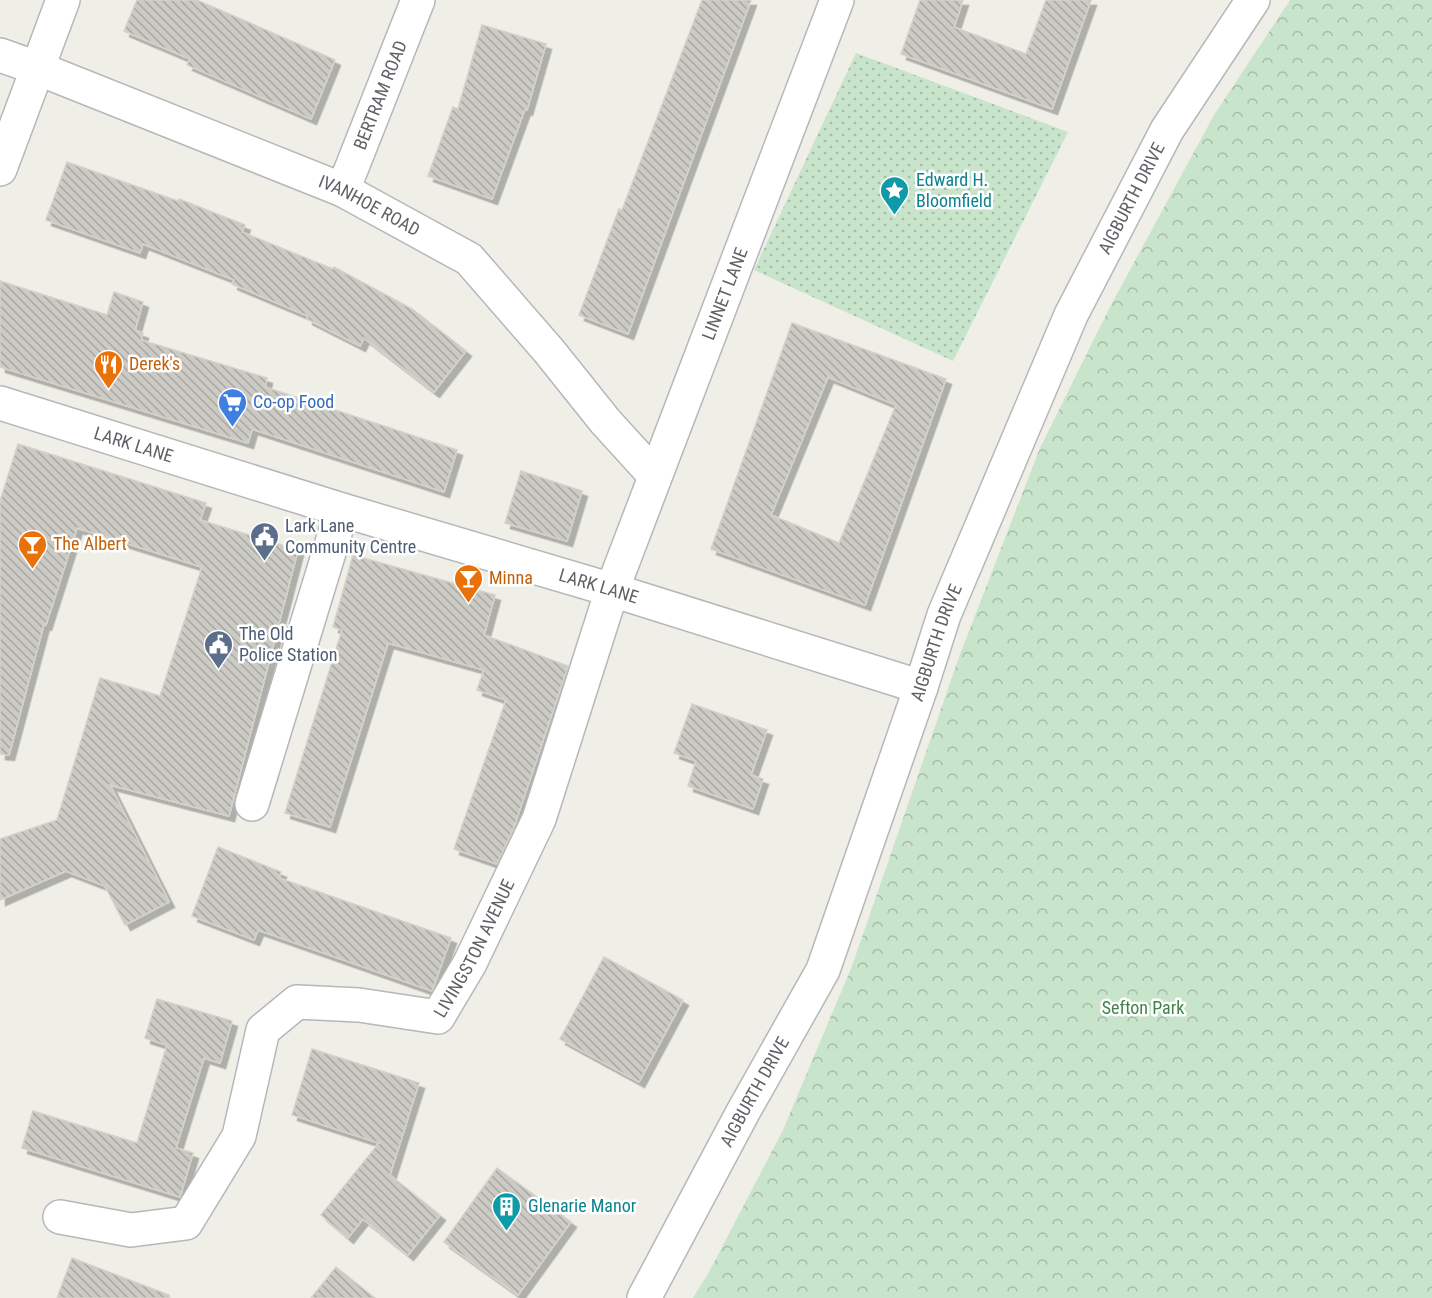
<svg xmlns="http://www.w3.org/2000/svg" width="1432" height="1298" font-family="'Roboto Condensed',sans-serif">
	<defs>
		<pattern id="grass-dots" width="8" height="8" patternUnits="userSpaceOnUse" patternTransform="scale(1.5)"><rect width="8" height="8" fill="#c8e4cb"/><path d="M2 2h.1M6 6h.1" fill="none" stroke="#a6bca9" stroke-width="1.8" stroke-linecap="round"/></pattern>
		<pattern id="park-crowns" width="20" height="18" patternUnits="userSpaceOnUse" patternTransform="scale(1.5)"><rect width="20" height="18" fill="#c8e4cb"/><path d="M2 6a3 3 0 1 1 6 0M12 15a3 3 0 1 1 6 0" fill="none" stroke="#a6bca9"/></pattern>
		<pattern id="building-back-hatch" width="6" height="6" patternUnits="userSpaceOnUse" patternTransform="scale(1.5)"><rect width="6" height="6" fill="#cbcac4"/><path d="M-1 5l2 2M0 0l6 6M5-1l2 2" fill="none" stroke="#a8a7a3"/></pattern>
		<filter id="shadow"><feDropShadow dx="5.5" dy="5.5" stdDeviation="0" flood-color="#0004"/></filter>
	</defs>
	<rect width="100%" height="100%" fill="#efefe8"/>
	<polygon fill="url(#grass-dots)" points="856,53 1068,132 953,361 754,270"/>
	<polygon fill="url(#park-crowns)" points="1290,0 1432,0 1432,1298 693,1298 709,1272 783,1130 852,966 959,657 1040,448 1111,305 1214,115"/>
	<polygon fill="#c8e4cb" points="908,1282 932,1298 898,1298"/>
	<g fill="url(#building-back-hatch)" stroke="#d4d1c7" stroke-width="1.5" fill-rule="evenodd" filter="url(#shadow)">
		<polygon points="137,0 197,0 335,60 311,119 187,65 190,59 124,31"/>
		<polygon points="702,0 751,0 628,334 579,315 619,209 622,210"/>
		<polygon points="920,0 963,0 954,27 1026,54 1046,0 1091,0 1052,109 901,54"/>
		<polygon points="482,25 546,44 527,110 525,109 492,199 428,176 453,107 458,109"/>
		<polygon points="67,162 178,201 179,199 245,225 242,232 333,269 334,267 412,309 466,351 434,392 364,338 360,346 307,319 308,316 232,284 234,280 143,244 140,253 46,220"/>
		<polygon points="0,281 107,315 114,292 143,302 135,330 143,333 141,340 267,378 265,387 457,450 444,492 252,429 248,443 0,367"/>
		<path d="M792,323l154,56 -81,226 -154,-56zM828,377l68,28 -57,138 -68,-28z"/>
		<polygon points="18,444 206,503 200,520 298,550 229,816 110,785 169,902 125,925 105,886 66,871 0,900 0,839 57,820 100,678 160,696 202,567 77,528 46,625 44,624 9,755 0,754 0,501"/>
		<polygon points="521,471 582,491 567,541 505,523"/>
		<polygon points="353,555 495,595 484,635 568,666 514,827 497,864 454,849 506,700 477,690 484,670 388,643 330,827 285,813 342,630 333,627"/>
		<polygon points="692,704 767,730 751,775 763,779 753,809 688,786 696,761 674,753"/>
		<polygon points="218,847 281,872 279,878 451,938 432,991 258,930 254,940 192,916"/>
		<polygon points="604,957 683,1000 639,1082 560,1039"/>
		<polygon points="157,999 232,1021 220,1063 204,1058 176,1148 193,1153 180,1197 22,1148 33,1111 137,1143 167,1045 145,1038"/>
		<polygon points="312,1049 419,1083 390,1175 440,1215 408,1255 363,1219 348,1238 321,1215 379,1143 292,1115"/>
		<polygon points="497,1168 571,1222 518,1295 444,1242"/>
		<polygon points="72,1258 169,1295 169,1298 57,1298"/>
		<polygon points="336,1267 375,1298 311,1298"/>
	</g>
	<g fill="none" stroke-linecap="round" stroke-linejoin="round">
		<defs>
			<g id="minor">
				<path id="s1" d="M0,55l37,13 306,122 126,69 80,92 56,70 50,55"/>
				<polyline points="0,169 63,0"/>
				<path id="s2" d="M343,190l75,-190"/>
				<path id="s3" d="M0,403l342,107 270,80 309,97"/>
				<polyline points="252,804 342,510"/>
				<path id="s4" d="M60,1217l71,13 55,-7 53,-87 24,-106 34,-28 62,3 79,12 32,-54 69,-144 73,-229 225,-590"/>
				<path id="s5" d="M644,1298l99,-186 80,-142 98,-283 23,-72 127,-300 96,-185 86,-130"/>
			</g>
		</defs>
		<use href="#minor" stroke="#b5b7bb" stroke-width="36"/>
		<use href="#minor" stroke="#fff" stroke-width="33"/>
	</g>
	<defs>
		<symbol id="sight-pin" viewBox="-11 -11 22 30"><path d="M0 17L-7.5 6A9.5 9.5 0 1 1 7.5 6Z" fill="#0f9aa8" stroke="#fff"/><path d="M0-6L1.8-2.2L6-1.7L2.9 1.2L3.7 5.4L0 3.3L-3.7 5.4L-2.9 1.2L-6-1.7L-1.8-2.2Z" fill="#fff"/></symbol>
		<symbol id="restaurant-pin" viewBox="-11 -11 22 30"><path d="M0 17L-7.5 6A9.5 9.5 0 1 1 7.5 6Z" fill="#e8710a" stroke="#fff"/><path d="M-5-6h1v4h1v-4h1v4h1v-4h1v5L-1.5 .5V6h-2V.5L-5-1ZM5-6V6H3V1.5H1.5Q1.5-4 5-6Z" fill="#fff"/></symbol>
		<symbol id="supermarket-pin" viewBox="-11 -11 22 30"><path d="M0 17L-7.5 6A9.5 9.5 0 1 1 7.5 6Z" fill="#3f7fe0" stroke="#fff"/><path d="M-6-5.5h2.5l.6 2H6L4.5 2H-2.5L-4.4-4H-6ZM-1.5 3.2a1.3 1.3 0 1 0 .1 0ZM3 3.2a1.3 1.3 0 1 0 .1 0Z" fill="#fff"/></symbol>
		<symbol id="civic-pin" viewBox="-11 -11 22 30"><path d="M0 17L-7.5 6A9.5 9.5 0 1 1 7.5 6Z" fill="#5c6f8a" stroke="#fff"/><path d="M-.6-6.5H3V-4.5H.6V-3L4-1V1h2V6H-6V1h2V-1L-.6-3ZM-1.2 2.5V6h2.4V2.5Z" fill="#fff"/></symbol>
		<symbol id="bar-pin" viewBox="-11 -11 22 30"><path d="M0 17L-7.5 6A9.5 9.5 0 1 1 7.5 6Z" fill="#e8710a" stroke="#fff"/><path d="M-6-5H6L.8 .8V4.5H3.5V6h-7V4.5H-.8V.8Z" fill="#fff"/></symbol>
		<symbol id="building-pin" viewBox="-11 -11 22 30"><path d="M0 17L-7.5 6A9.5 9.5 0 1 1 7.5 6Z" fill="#0f9aa8" stroke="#fff"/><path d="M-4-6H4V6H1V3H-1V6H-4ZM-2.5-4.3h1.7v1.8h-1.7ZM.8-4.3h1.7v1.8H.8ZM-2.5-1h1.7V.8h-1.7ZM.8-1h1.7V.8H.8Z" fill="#fff"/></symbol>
	</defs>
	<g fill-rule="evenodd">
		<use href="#sight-pin" x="878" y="174" width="33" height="45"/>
		<use href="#restaurant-pin" x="92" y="348" width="33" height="45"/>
		<use href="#supermarket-pin" x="216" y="386" width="33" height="45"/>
		<use href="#civic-pin" x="248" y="520" width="33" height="45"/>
		<use href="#bar-pin" x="16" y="528" width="33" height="45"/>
		<use href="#bar-pin" x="452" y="562" width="33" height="45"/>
		<use href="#civic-pin" x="202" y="628" width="33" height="45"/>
		<use href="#building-pin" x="490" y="1190" width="33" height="45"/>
	</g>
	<g text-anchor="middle" stroke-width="5" stroke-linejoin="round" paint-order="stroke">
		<g font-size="18" fill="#5f6266" stroke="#fff">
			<text dy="6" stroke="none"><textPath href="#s2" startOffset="102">BERTRAM ROAD</textPath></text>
			<text dy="6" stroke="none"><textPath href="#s5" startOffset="1206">AIGBURTH DRIVE</textPath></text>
			<text dy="6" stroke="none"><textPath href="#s1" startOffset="399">IVANHOE ROAD</textPath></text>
			<text dy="6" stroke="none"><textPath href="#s4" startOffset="1304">LINNET LANE</textPath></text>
			<text dy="6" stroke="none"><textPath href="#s3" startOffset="140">LARK LANE</textPath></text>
			<text dy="6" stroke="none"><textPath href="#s3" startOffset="626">LARK LANE</textPath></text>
			<text dy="6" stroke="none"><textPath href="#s5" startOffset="720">AIGBURTH DRIVE</textPath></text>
			<text dy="6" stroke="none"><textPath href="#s4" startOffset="602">LIVINGSTON AVENUE</textPath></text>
			<text dy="6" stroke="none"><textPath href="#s5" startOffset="234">AIGBURTH DRIVE</textPath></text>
		</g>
		<g font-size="18" fill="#0d838f" stroke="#fff" text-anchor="start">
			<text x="916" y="186">Edward H.<tspan x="916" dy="21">Bloomfield</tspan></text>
			<text x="528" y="1212">Glenarie Manor</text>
		</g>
		<g font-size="18" fill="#c56008" stroke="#fff" text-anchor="start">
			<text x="129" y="370">Derek's</text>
			<text x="53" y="550">The Albert</text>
			<text x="489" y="584">Minna</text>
		</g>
		<g font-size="18" fill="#366cbe" stroke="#fff" text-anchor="start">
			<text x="253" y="408">Co-op Food</text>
		</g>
		<g font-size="18" fill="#4e5e75" stroke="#fff" text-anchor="start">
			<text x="285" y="532">Lark Lane<tspan x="285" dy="21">Community Centre</tspan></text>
			<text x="239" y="640">The Old<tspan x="239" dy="21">Police Station</tspan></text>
		</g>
		<g font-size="18" fill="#41834b" stroke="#fff">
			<text x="1143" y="1014">Sefton Park</text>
		</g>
	</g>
</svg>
